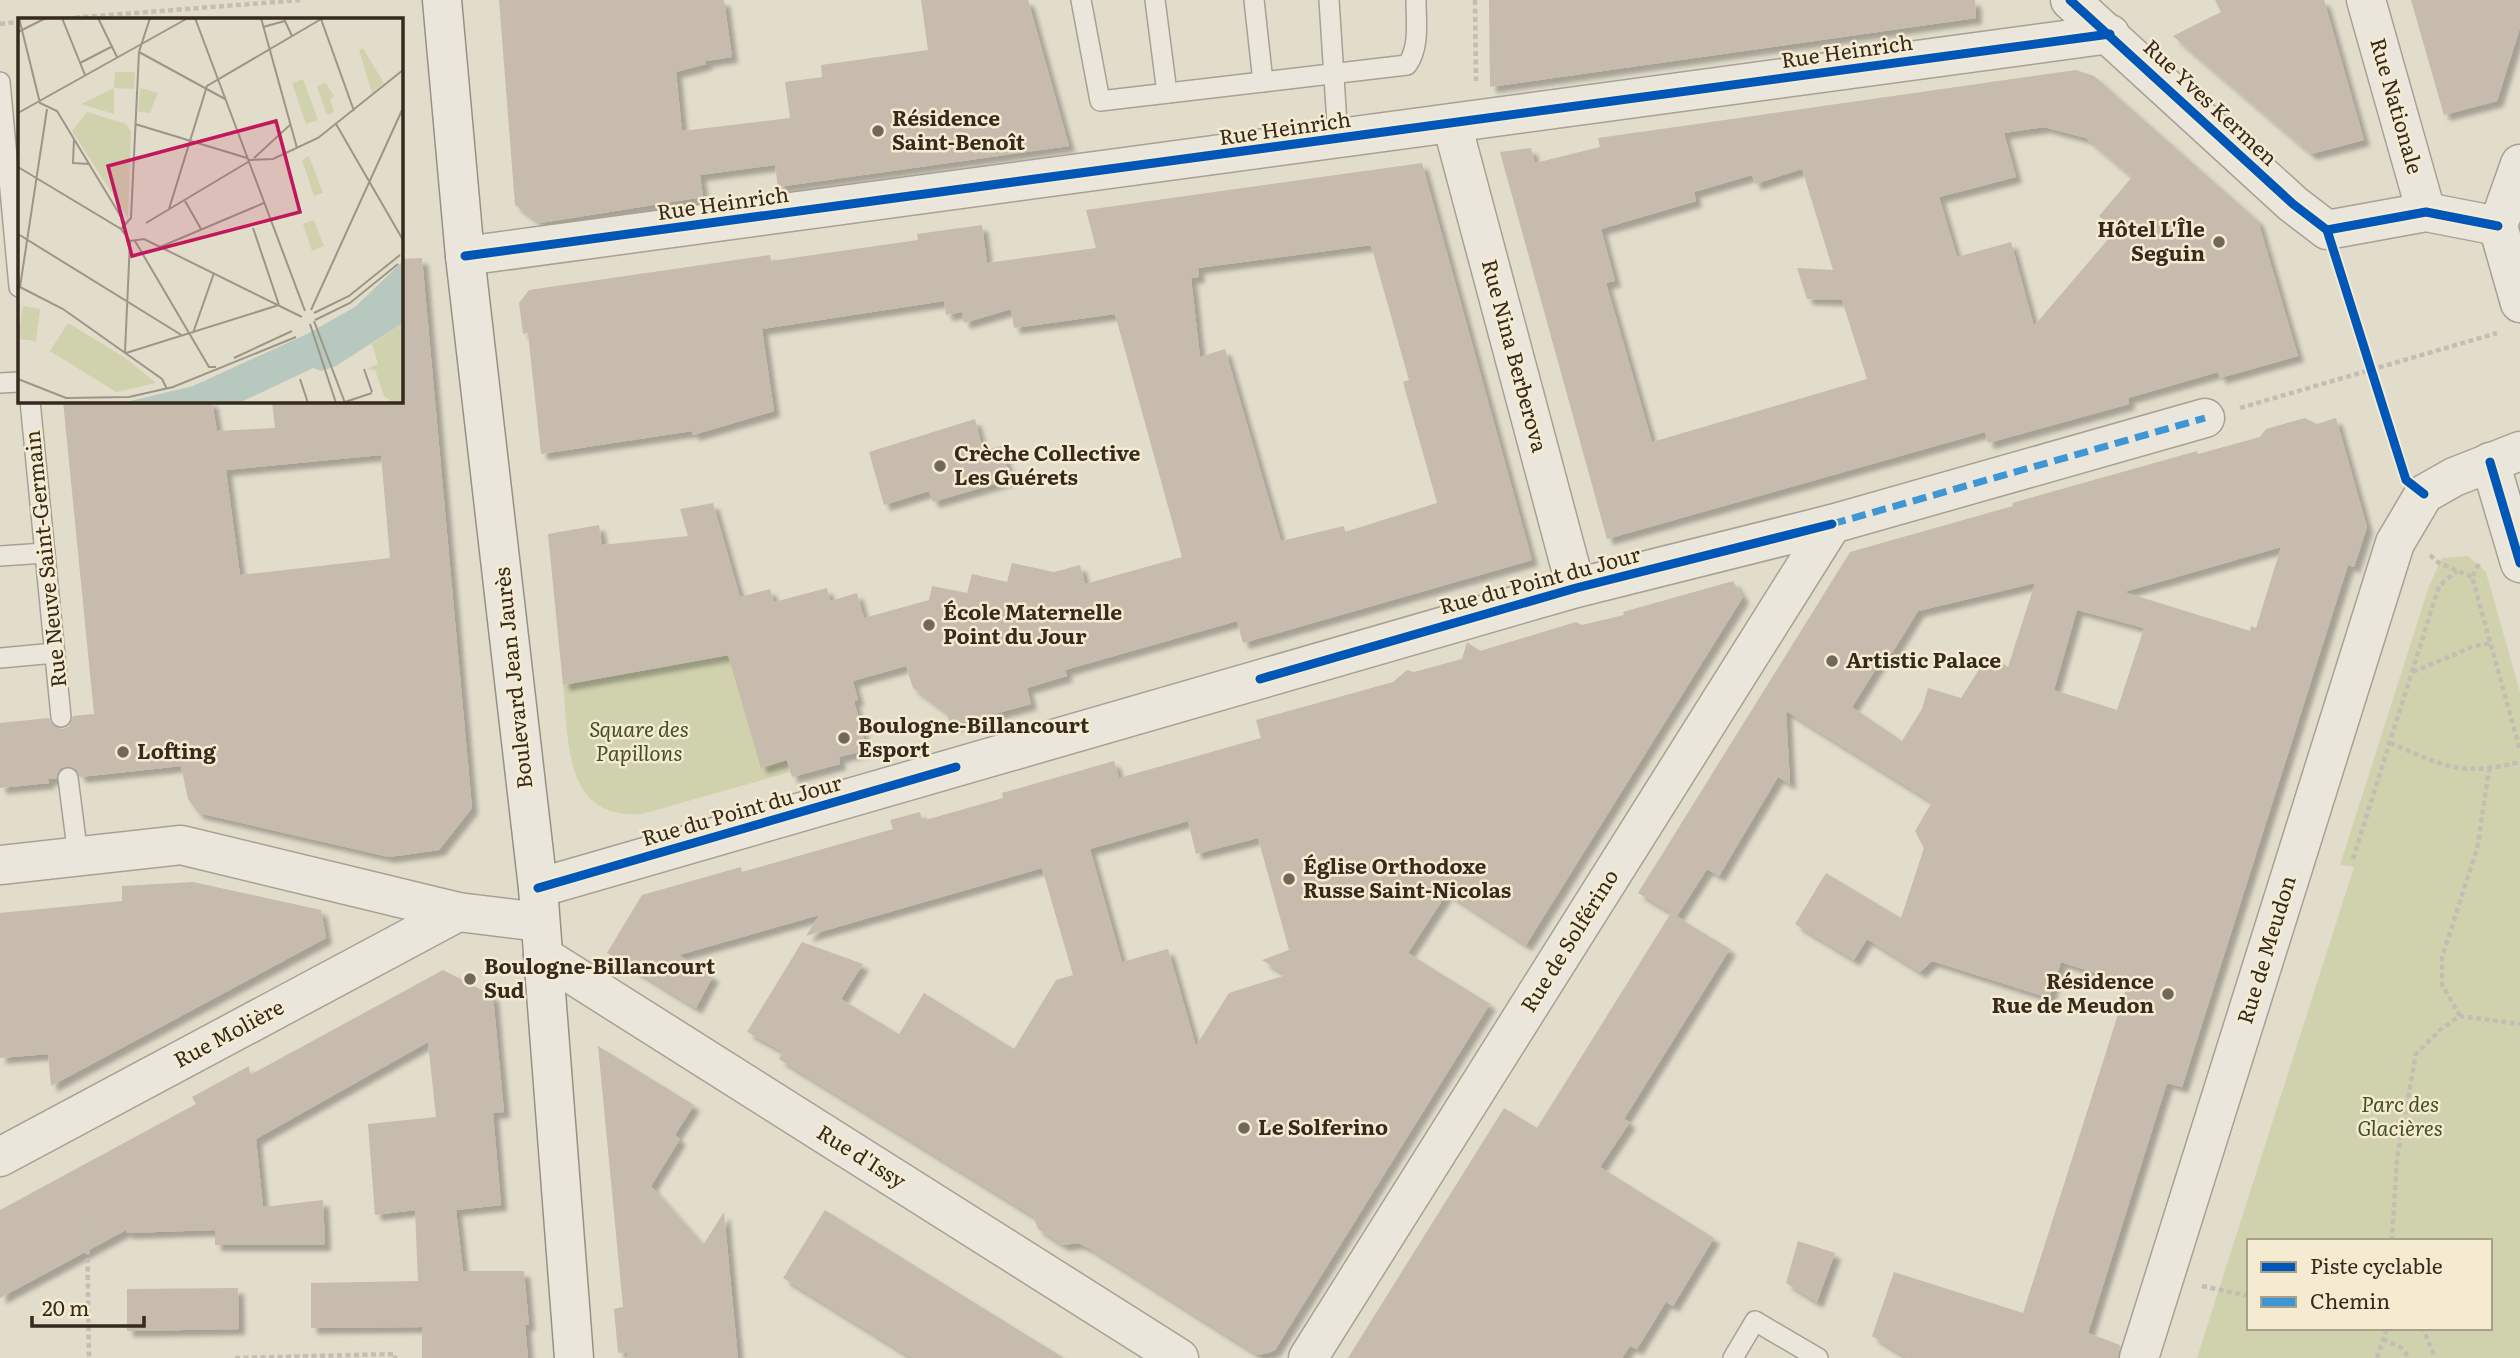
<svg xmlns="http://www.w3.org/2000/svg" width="2520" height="1358" font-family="Literata,serif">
	<defs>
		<filter id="shadow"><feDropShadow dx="6" dy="6" stdDeviation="2" flood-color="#0004"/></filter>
	</defs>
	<rect width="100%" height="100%" fill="#e2dccb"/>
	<g fill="#d0d2ae" fill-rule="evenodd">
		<path d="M2468,556l18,16 34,120v666h-323l157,-491 -14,-2 89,-279 13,-28zM2249,1241h241v87h-241z"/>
		<path d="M755,651l35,121 -148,42c-79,6 -73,-73 -79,-129z"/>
	</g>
	<g fill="#c6bbac" fill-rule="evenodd" filter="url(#shadow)">
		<polygon points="499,0 724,0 732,57 706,61 706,64 676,72 682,131 790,118 785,82 822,77 821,65 928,50 921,0 1028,0 1069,146 778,187 775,165 700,175 703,197 540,223 515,205"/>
		<polygon points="1489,0 1975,0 1976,18 1490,87"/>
		<polygon points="2215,0 2324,0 2364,140 2311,154 2173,36 2221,12"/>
		<polygon points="2411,0 2520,0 2520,28 2497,101 2444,115"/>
		<path d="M2076,70l18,6 164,145 40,135 -78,22 -2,-6 -90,26 1,6 -141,39 -3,-11 -378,107 -107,-387 31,-4 4,15 65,-16 -2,-9zM2044,127l42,11 46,39 -33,39 17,14 -82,96 -23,-84 -54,15 -18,-60 77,-20 -12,-44zM1802,169l31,101 -36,-2 10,31 35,1 25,79 -215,63 -46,-159 9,-2 -14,-52 95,-28 -2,-9 58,-17 3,9z"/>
		<path d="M1422,163l110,397 -289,83 -6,-22 -172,49 2,6 -40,12 4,16 -80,22 -5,-14 -33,-24 -7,-22 -53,15 5,19 -4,1 13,49 -28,7 1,7 -48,13 -5,-17 -26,8 -33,-113 -165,30 -15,-151 51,-9 3,20 86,-9 -8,-27 33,-6 27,94 30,-8 4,13 53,-14 3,13 27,-8 7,25 65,-18 3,-14 35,7 5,-19 35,8 5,-19 42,9 26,-7 5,19 97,-27 -67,-243 -101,14 -3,-19 -47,14 -2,-11 -16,3 -2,-14 -182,28 12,82 -81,24 -1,-4 -151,23 -13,-121 -5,1 -4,-31 10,-13 241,-35 1,6 147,-21 -1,-6 65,-9 5,38 109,-15 -10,-38zM1371,245l38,135 -6,2 34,121 -92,29 -1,-6 -63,15 -56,-192 -25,8 -9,-79 8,-1 -1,-9z"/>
		<path d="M422,258l50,550 -33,42 -50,7 -191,-44 -10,-14 -7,-33 -101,11 -3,-7 -10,-4 -7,3 -4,10h-8l1,4 -49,5v-65l49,-5 3,7 10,4 7,-3 4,-10 21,-2 -31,-313h149l5,30 58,-3 -3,-27h129v-142zM381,455l9,103 -150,17 -14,-105z"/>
		<path d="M2305,418l12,6 19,-6 31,109 -13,40 -6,-2 -166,522 -15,-4 -79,250 32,12 -2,13h-211l-35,-22 22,-64 129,41 105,-330 -67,-21 -12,36 -117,-37 -12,11 -53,-33 -13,21 -59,-36 31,-51 75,45 23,-70 -9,-17 17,-29 -146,-91 4,73 -12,-7 -59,99 -12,-7 -30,47 -39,-23 212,-341 163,-46 -1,-3 185,-52 1,3 62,-17 6,-8zM2281,547l-25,81 -5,-2 -1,5 -126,-39zM2035,583l-27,84 -20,-12 -27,43 -33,-10 -6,21 -20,32 -50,-34 35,-56 5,2 26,-42zM2077,610l67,18 -27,82 -63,-20z"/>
		<polygon points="975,419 983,451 1001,446 1011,479 933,502 929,491 884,505 869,452"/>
		<path d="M1733,581l10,16 -217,348 -79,-52 -39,60 82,51 -215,346 -7,3 -10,2 -169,-107 -11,-5 -15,2 -25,-16 -5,-13 -254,-157 4,-7 -36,-20 55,-90 61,22 -22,35 58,35 25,-41 90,56 42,-69 17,-5 -31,-107 -236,68 13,-21 -140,40 34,21 -17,32 -89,-55 35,-58 99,-28 1,5 151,-43 -3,-9 30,-8 2,9 81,-23 -1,-5 112,-32 5,17 142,-40 -5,-18 137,-38 14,-12 7,2 48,-13 5,-17 13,9 96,-29 6,3 42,-10 -1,-3zM1188,821l8,33 62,-16 31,112 -27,10 24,15 -57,18 -33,53 -28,-97 -46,13 -32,-113z"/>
		<polygon points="193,882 321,910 326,938 51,1086 48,1054 0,1058 0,913 122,901 122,886"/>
		<polygon points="1671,913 1730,949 1624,1119 1630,1122 1600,1167 1714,1238 1673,1306 1666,1302 1637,1349 1630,1346 1622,1358 1348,1358 1504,1108 1537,1128"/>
		<polygon points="443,970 493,996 504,1112 493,1113 501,1205 456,1210 463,1271 524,1271 529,1325 525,1325 528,1358 422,1358 422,1327 311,1328 311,1283 418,1281 415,1210 375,1215 368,1124 436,1117 428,1042 256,1139 263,1207 323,1200 325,1245 215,1245 215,1230 126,1233 126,1230 0,1298 0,1210 196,1104 192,1097 249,1066 250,1075"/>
		<polygon points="598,1046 694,1105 675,1135 680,1139 651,1186 703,1245 724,1212 738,1358 628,1358 627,1352 618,1353 614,1309 623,1307"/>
		<polygon points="825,1210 1064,1358 912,1358 783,1278"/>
		<polygon points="1798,1241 1835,1253 1817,1302 1786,1283"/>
		<polygon points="238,1288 239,1329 127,1331 127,1289"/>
	</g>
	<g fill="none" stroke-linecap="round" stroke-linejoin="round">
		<defs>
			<g id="lane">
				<path d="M1081,0l19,101 307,-36c13,-18 9,-43 9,-65"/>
				<polyline points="1155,0 1167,93"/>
				<polyline points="1254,0 1263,82"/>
				<polyline points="1329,0 1338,139"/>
				<polyline points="0,82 19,287"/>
				<polyline points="0,383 19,382"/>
				<polyline points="30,401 61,717"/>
				<polyline points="0,556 45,553"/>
				<polyline points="0,658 55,653"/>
				<polyline points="68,778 78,856"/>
				<polyline points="1733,1358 1755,1321 1818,1358"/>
			</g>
			<g id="street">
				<polyline points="2070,0 2293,204 2327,230 2426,212 2498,226"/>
				<polyline points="2366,0 2426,212"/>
				<polyline points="1452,124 1576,588"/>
				<polyline points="2498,226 2520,303"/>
				<polyline points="2498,226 2520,164"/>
				<polyline points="465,256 2110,34"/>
				<polyline points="2490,462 2520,563"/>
				<polyline points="0,865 181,845 458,912 540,922"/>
				<polyline points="538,888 1576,588 1832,524 2205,418"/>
				<polyline points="543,956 1179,1358"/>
				<polyline points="0,1157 458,912"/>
				<polyline points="1308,1358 1832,524"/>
				<polyline points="2139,1358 2395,543 2424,494 2454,477 2520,451"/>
			</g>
			<polyline id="secondary" points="442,0 465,256 538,888 574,1358"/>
		</defs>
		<use href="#lane" stroke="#a7a194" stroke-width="22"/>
		<use href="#street" stroke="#a7a194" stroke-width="41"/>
		<use href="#secondary" stroke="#979185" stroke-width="41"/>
		<g stroke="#c3bdb3" stroke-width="4.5" stroke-dasharray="5 3.5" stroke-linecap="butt">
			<polyline points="1475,0 1476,81"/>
			<polyline points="58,19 301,0"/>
			<polyline points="0,24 19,22"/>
			<polyline points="2240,408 2497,333"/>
			<polyline points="2430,555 2439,563 2472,577"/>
			<polyline points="2479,564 2472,577 2520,750"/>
			<polyline points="2413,672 2474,646 2490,643"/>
			<path d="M2390,743c55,23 70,34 130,19"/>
			<polyline points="2353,859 2439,586 2457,571"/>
			<polyline points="2460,1016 2442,985 2442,957 2477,849 2489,770"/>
			<polyline points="87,1224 89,1358"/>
			<polyline points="2392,1241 2397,1158 2416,1054 2441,1029 2460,1016 2520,1024"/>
			<polyline points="2202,1286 2249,1296"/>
			<polyline points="2420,1328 2424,1331 2435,1358"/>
			<polyline points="2383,1339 2400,1347 2410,1358"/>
			<polyline points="235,1358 395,1354 395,1358"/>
			<polyline points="2377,1358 2387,1328"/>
		</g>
		<use href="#lane" stroke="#eae6dc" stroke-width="19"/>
		<use href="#street" stroke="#eae6dc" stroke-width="38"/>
		<use href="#secondary" stroke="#eae6dc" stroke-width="38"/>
		<polyline stroke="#3e96d5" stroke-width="7" stroke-dasharray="14 7" stroke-linecap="butt" points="1832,524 2205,418"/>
		<defs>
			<g id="cycleway">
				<polyline points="2070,0 2293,204 2327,230"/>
				<polyline points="2327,230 2406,480 2424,494"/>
				<polyline points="2327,230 2426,212 2498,226"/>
				<polyline points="465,256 2110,34"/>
				<polyline points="2490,462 2520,563"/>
				<polyline points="1260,679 1576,588 1832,524"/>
				<polyline points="538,888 956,767"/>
			</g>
		</defs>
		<use href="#cycleway" stroke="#f4ebd1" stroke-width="13"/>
		<use href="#cycleway" stroke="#0057b8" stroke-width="9"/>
	</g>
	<g fill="#72685a" stroke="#f4ebd1" stroke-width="2.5">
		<circle cx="878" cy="131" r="7"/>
		<circle cx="2219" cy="242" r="7"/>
		<circle cx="940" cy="466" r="7"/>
		<circle cx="929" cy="625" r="7"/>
		<circle cx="1832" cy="661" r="7"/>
		<circle cx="844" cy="738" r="7"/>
		<circle cx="123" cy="752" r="7"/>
		<circle cx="1289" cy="879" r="7"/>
		<circle cx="470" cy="979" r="7"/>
		<circle cx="2168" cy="994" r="7"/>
		<circle cx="1244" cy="1128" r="7"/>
	</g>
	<g text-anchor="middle" stroke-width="5" stroke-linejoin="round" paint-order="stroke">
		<g font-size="21" fill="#352a1d" stroke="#f4ebd1">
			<text transform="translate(1847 52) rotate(-8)" y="7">Rue Heinrich</text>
			<text transform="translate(2210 103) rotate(43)" y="7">Rue Yves Kermen</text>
			<text transform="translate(2396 106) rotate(74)" y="7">Rue Nationale</text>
			<text transform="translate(1285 129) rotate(-8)" y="7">Rue Heinrich</text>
			<text transform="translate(723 204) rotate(-8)" y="7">Rue Heinrich</text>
			<text transform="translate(1514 356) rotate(75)" y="7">Rue Nina Berberova</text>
			<text transform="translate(46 559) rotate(-96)" y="7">Rue Neuve Saint-Germain</text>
			<text transform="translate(1540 581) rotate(-15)" y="7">Rue du Point du Jour</text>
			<text transform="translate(514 678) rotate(-96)" y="7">Boulevard Jean Jaurès</text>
			<text transform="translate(742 811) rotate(-16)" y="7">Rue du Point du Jour</text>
			<text transform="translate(1570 941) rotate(-58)" y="7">Rue de Solférino</text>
			<text transform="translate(2267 950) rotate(-73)" y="7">Rue de Meudon</text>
			<text transform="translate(229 1034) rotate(-28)" y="7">Rue Molière</text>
			<text transform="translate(861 1157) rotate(32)" y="7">Rue d'Issy</text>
		</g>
		<g font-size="21" font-weight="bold" fill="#352a1d" stroke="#f4ebd1" text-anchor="start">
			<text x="892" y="126">Résidence<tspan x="892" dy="24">Saint-Benoît</tspan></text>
			<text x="2205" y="237" text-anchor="end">Hôtel L'Île<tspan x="2205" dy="24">Seguin</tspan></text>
			<text x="954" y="461">Crèche Collective<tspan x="954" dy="24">Les Guérets</tspan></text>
			<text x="943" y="620">École Maternelle<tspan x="943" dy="24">Point du Jour</tspan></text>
			<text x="1846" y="668">Artistic Palace</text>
			<text x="858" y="733">Boulogne-Billancourt<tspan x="858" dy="24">Esport</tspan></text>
			<text x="137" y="759">Lofting</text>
			<text x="1303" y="874">Église Orthodoxe<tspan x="1303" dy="24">Russe Saint-Nicolas</tspan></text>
			<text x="484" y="974">Boulogne-Billancourt<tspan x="484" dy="24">Sud</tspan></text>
			<text x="2154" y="989" text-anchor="end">Résidence<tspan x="2154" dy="24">Rue de Meudon</tspan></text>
			<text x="1258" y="1135">Le Solferino</text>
		</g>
		<g font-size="21" font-style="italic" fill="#445124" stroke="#f4ebd1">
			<text x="639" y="737">Square des<tspan x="639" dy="24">Papillons</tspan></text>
			<text x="2400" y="1112">Parc des<tspan x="2400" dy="24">Glacières</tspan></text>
		</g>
	</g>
	<g transform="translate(18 18)">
		<rect width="385" height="385" fill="#e2dccb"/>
		<path d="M345,30l21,35 -12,10 -13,-43zM97,54h20l-1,17 -20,-1v26l-33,-10 33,-16zM285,61l15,41 -12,4 -14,-41zM307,64l9,14 -4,3 4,13 -7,3 -10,-28zM122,70l18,5 -8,20 -12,-1zM69,94l39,12 5,7 -3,87 -56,-87zM291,138l14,37 -9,3 -12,-36zM296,202l10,26 -12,5 -9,-27zM5,288l17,3 -4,32 -18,-2zM50,305l59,36 29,24 -40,9 -66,-41zM385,305v80h-9l-10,-7 -9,-26 -9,-1 12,-5 -6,-20z" fill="#d0d2ae"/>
		<path d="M385,243v62l-67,43 -15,5 -8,-3 -74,35h-117l71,-17 114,-52 48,-27z" fill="#b7c8be"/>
		<path fill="none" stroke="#9d9585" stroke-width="2" d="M1,0l21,85 17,8 69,114M44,0l23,57M80,0l19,39M177,0l110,293M243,0l36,130M303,1l33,92M245,9l22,-6 7,15M0,14l28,-14M121,34l86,47M62,45l33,-17M0,95l170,-95M117,106l112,34M318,106l67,116M56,121l-1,24 16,1M236,140l37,-34M230,142l25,-1 45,-21 85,-68M0,149l103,62 9,12M167,183l16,28M151,191l38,-123 116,-68M128,205l102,-61M235,210l26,77M103,211l10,-11 8,-166 11,-34M0,216l165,102M112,223l14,-2 158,78M117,223l74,126h7M142,229l104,-44M0,268l45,23 99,70 5,10M2,269l27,-178M293,292l92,-202M296,295l35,-17 51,-41M297,302l35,-17 48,-39M296,303l31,82M292,306l26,79M175,315l21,-60M107,334l5,-111M108,335l153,-48M216,340l58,-27M346,351l8,23M0,361l48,19 63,-1 44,-10 123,-50M282,361l8,24M327,384l27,-9"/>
		<path fill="#c2185b" fill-opacity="0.15" stroke="#c2185b" stroke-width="3.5" d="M258,103l24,91 -168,44 -24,-90z"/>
		<rect width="385" height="385" fill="none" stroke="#352a1d" stroke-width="3.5"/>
	</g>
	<rect x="2247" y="1239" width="245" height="91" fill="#f4ebd1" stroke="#a89e89" stroke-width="2"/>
	<rect x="2261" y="1262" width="35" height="10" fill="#0057b8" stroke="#a89e89" stroke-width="2"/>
	<text x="2310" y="1274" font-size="21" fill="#352a1d">Piste cyclable</text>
	<rect x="2261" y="1297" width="35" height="10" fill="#3e96d5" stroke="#a89e89" stroke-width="2"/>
	<text x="2310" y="1309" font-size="21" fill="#352a1d">Chemin</text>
	<path d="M32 1316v10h112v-10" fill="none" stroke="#352a1d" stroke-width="3.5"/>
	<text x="42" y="1316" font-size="21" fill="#352a1d" stroke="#f4ebd1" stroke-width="5" paint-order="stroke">20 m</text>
</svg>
